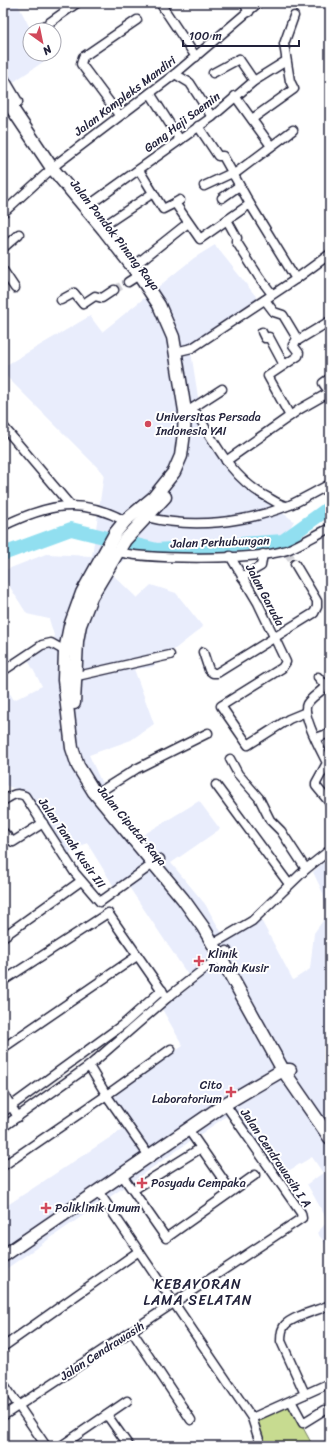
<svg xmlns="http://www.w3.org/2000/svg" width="333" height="1449" font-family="Sriracha,sans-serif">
	<rect width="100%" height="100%" fill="#fff"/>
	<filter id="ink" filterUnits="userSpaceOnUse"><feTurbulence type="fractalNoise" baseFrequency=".025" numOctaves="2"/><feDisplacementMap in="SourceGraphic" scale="8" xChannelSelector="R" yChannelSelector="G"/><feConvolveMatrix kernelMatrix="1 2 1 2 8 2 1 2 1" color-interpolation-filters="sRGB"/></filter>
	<g filter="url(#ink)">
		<g fill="#e9edfc">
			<polygon points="3,3 17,3 31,30 30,54 43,54 46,60 3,89"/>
			<polygon points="215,245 262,304 191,352 203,429 250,490 294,521 277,551 199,554 131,554 111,573 137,598 151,585 176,593 203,627 152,667 134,669 154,724 131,740 89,755 108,797 143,835 199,801 220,829 171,863 205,904 227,942 260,918 293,980 310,969 314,933 327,915 323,893 313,872 330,857 330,1249 317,1233 328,1221 307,1184 323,1173 312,1157 276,1178 231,1113 3,1271 3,1208 123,1129 104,1099 183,1046 162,1009 194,984 129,887 118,893 87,843 64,856 25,793 3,784 3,686 5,686 14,700 42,686 28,660 56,642 49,619 27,614 3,576 3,571 46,554 92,556 104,474 3,373 3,367 90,316 102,332 194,258"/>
		</g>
		<polygon fill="#c7db90" stroke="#747e66" points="290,1404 313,1446 263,1446 255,1419"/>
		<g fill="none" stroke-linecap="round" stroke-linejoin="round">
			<polyline stroke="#91dff0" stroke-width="14" points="3,554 71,529 157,550 283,541 330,507"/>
			<g stroke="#d3d3d8" stroke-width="8" stroke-dasharray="8 4" stroke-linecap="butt">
				<polyline points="114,290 128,282"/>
				<polyline points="287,552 295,564"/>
			</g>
			<defs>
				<g id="minor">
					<polyline points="160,3 196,57"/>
					<polyline points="244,3 249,12"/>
					<polyline points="39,30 77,3"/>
					<polyline points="213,73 239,59 254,81"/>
					<polyline points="175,74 190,83 212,117"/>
					<polyline points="150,93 180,140"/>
					<polyline points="235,96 271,146"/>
					<polyline points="119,115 81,64 83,57 137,20"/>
					<polyline points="252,119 294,89 290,81 284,44 294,16"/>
					<polyline points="198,126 218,156 223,156 250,204 296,279"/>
					<polyline points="139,170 163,209 175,203"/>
					<polyline points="233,175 293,130"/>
					<polyline points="204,186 232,173"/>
					<polyline points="222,198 239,186"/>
					<polyline points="180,200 175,203 200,239 227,220"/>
					<polyline points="92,203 212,117 254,81 286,61"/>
					<polyline points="250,204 227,220 237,238 236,241 259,277 272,294"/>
					<polyline points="3,213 58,163 175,74 258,3"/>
					<polyline points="108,223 153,193"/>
					<polyline points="3,248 19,234"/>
					<polyline points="139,262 188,223"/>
					<polyline points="3,270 15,288"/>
					<polyline points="128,282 139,275"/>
					<polyline points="61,300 74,293 83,304 95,296 102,298 114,290"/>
					<polyline points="265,300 274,312 283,315 298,340"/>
					<polyline points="262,332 265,338 269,337 284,365"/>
					<polyline points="175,352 192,348 296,279 330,254"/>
					<polyline points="330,378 323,383 330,393"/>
					<polyline points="191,409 222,389"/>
					<path d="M191,413l6,1c20,33 36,66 72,84 5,3 11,7 17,8"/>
					<polyline points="290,416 268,376 298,356 299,353 293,345 295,342 330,321"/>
					<polyline points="3,426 70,505"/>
					<polyline points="226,461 300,409 330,392"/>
					<path d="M146,517c46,12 99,6 144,-12 13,-6 27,-14 40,-21"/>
					<path d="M3,526c43,-21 78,-30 122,-5"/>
					<path d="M114,551c30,9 144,9 173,-1 14,-6 29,-15 43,-22"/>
					<polyline points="230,556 258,603 286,662 282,668 221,706 248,745 289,719 306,712"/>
					<polyline points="242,577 261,566 263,554"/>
					<polyline points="203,652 209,670 213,673 217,673 314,613 317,607 317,601 295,564"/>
					<polyline points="3,671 42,645 51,643 65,651"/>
					<polyline points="73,677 170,655"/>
					<polyline points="318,677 324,684 330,682"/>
					<path d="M327,684c-5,8 -15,12 -20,20 -6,11 15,48 20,59l-11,20v3l14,17"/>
					<polyline points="316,738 330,733"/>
					<polyline points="230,759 238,774 259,798 270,820 281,831 306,869"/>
					<polyline points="216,785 289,884"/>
					<polyline points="101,791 136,769 208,733"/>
					<path d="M3,801c8,-5 13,-10 22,-5l50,77 25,29 60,-43"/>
					<polyline points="3,832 13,842 43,823"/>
					<polyline points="3,937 81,881"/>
					<polyline points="213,944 252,921 306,869 330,850"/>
					<polyline points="3,981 108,913 167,998"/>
					<polyline points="3,1048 137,956"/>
					<polyline points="89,1066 107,1096 149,1156"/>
					<polyline points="3,1093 18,1117"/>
					<polyline points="3,1112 125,1023 162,990"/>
					<polyline points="3,1127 89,1066 167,998 227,951"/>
					<polyline points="188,1129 231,1191"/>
					<polyline points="3,1166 101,1099 171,1049"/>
					<polyline points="122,1175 166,1238 255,1175"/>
					<polyline points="133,1190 201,1148"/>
					<polyline points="98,1191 252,1418 330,1383"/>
					<polyline points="132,1331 191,1420"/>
					<polyline points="3,1347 139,1251"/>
					<polyline points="3,1383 46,1446"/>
					<path d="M305,1394l-24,-53c0,-5 0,-12 4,-16 8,-9 34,-15 45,-20"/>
					<polyline points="291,1401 303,1423 324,1410"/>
					<polyline points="107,1415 129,1446"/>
					<polyline points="3,1416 302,1218 301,1213 225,1104"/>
					<polyline points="252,1418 261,1446"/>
					<polyline points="61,1446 127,1401"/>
				</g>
				<g id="secondary">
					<polyline points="3,80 16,102"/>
					<polyline points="3,95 52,168 104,230 139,275 159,305 173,337 185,411 184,433 181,456 174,472 154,497 125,521 116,532 82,593 70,626 65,651 64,680 72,748 78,766 94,792 183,899 203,927 220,956 283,1070 330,1138"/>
					<polyline points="74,703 77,641 80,625 91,597 125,540 165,497"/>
					<polyline points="3,1256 225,1104 283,1070 290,1070"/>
				</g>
			</defs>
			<use href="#minor" stroke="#22223b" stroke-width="11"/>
			<use href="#secondary" stroke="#22223b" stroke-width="15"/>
			<use href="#minor" stroke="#fff" stroke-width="8"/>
			<use href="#secondary" stroke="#fff" stroke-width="12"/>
		</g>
	</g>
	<g fill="#d1495b" stroke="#fff" stroke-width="1.5">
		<circle cx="148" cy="424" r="4"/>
		<path d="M197 955h4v4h4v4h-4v4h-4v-4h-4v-4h4z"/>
		<path d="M229 1086h4v4h4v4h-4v4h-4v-4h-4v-4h4z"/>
		<path d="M140 1177h4v4h4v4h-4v4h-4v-4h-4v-4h4z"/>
		<path d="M44 1202h4v4h4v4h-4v4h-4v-4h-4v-4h4z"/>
	</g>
	<g text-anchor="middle" stroke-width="4" stroke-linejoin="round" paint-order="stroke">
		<g font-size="12" fill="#22223b" stroke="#fff">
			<text transform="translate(125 96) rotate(-37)" y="4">Jalan Kompleks Mandiri</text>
			<text transform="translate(182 122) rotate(-37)" y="4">Gang Haji Saemin</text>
			<text transform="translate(115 235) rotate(52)" y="4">Jalan Pondok Pinang Raya</text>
			<text transform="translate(220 542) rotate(-2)" y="4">Jalan Perhubungan</text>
			<text transform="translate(265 595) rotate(62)" y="4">Jalan Garuda</text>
			<text transform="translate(132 826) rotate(50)" y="4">Jalan Ciputat Raya</text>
			<text transform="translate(72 843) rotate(55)" y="4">Jalan Tanah Kusir III</text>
			<text transform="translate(276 1158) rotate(56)" y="4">Jalan Cendrawasih I A</text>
			<text transform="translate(102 1351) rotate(-33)" y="4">Jalan Cendrawasih</text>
		</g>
		<g font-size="12" fill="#22223b" stroke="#fff" text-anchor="start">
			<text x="156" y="421">Universitas Persada<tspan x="156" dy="14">Indonesia YAI</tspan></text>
			<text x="208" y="958">Klinik<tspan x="208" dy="14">Tanah Kusir</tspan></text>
			<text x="222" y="1089" text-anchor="end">Cito<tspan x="222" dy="14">Laboratorium</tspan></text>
			<text x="151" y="1187">Posyadu Cempaka</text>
			<text x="55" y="1212">Poliklinik Umum</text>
		</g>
		<g font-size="14" letter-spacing="1" fill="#22223b" stroke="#fff">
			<text x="198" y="1289">KEBAYORAN<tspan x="198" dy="16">LAMA SELATAN</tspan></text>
		</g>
	</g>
	<rect width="333" height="1449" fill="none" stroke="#fff" stroke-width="16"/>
	<rect x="8" y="8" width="317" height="1433" fill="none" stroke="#22223b" stroke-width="1.5" filter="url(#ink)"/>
	<g transform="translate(42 42) rotate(147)"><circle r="19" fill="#ffffff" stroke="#a7a7b1"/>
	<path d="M0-3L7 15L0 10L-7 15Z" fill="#d1495b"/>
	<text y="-6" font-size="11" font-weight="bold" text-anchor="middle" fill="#22223b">N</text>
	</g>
	<path d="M183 40v6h116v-6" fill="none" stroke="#22223b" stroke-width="2"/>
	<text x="189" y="40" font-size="12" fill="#22223b" stroke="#ffffff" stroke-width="3" paint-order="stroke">100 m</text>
</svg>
